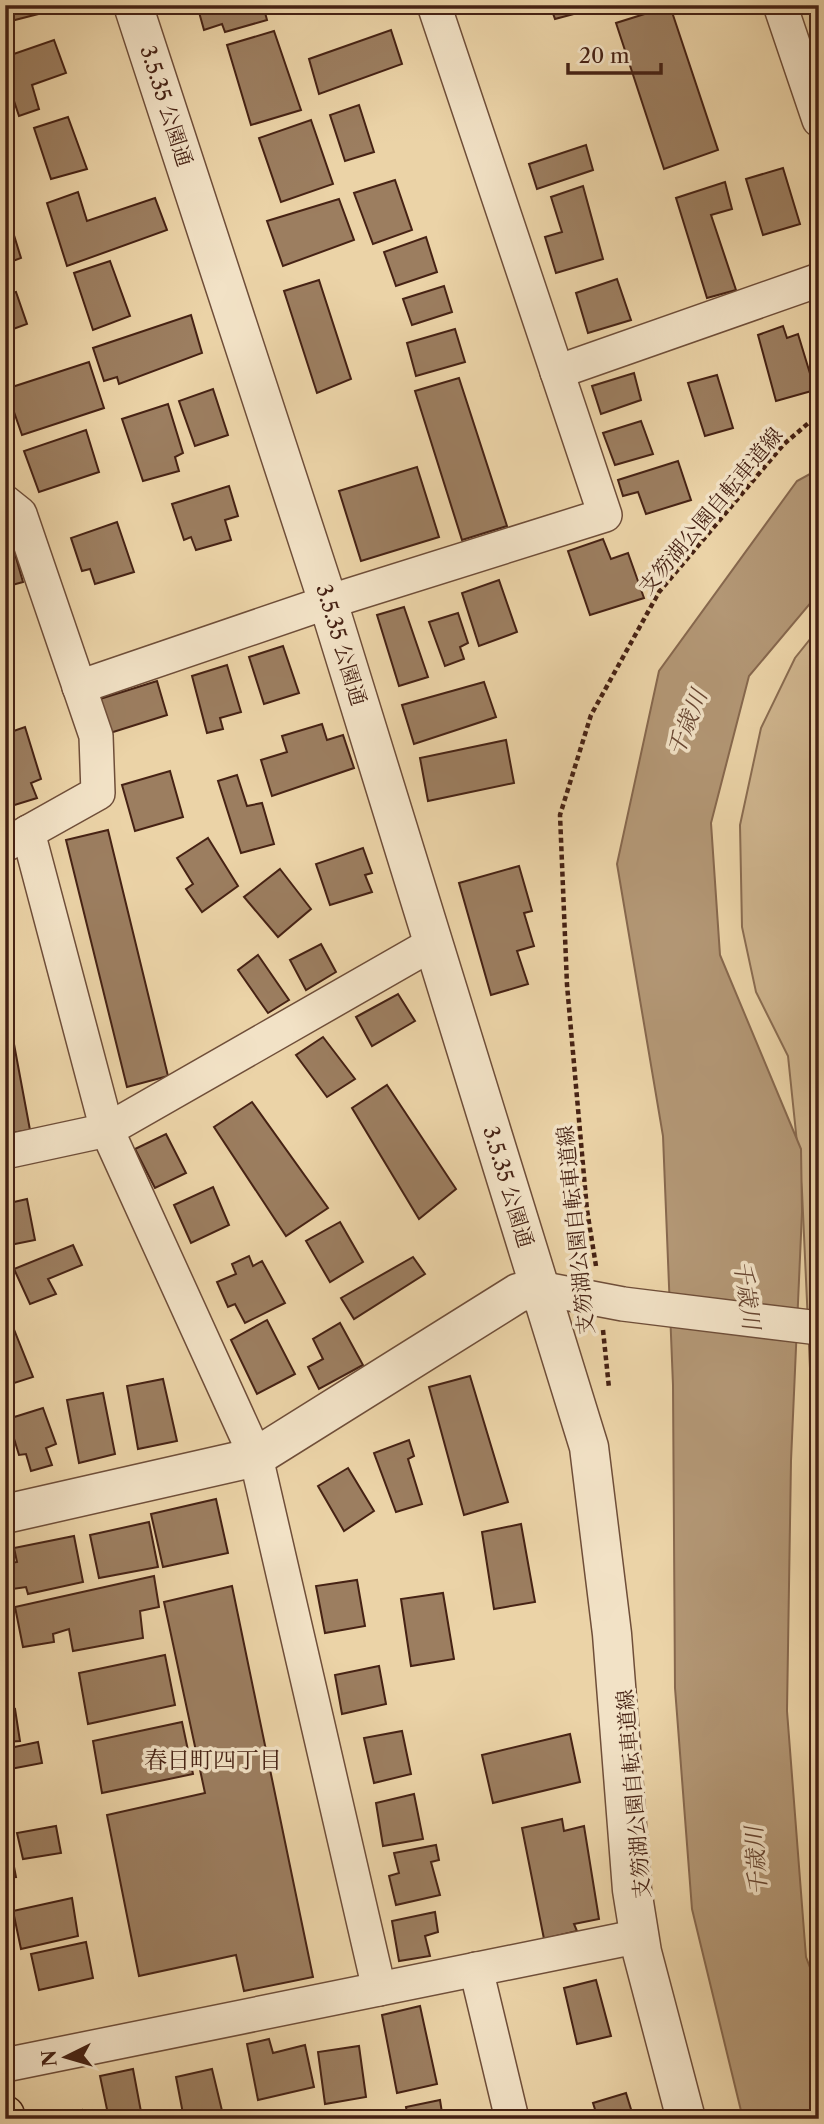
<svg xmlns="http://www.w3.org/2000/svg" width="824" height="2124" font-family="'Libre Caslon Text','Noto Serif JP',serif">
	<rect width="100%" height="100%" fill="#ebd3a7"/>
	<filter id="stains"><feTurbulence type="fractalNoise" baseFrequency=".00286" numOctaves="4"/><feColorMatrix values="0 0 0 0 .2 0 0 0 0 .09 0 0 0 0 .02 0 0 0 .5 -.17"/></filter>
	<radialGradient id="worn" r=".72"><stop offset=".6" stop-color="#630" stop-opacity="0"/><stop offset="1" stop-color="#630" stop-opacity=".3"/></radialGradient>
	<polygon fill="#cfb58e" stroke="#8a6c51" stroke-width="2" points="819,628 819,1567 802,1191 788,1056 756,992 742,927 740,825 761,728 795,658"/>
	<polygon fill="#b39775" stroke="#87684e" stroke-width="2" points="819,469 819,593 749,676 711,823 720,955 801,1149 802,1212 791,1461 787,1711 806,1957 819,1991 819,2119 743,2119 692,1909 675,1688 673,1385 663,1136 617,864 659,671 797,481"/>
	<g fill="#9c7e60" stroke="#462214" stroke-width="2">
		<polygon points="7,5 52,5 54,10 11,21"/>
		<polygon points="197,5 263,5 267,20 225,32 222,24 204,30"/>
		<polygon points="304,5 323,5 306,10"/>
		<polygon points="550,5 584,5 585,11 555,19"/>
		<polygon points="670,6 718,150 664,169 616,23"/>
		<polygon points="391,30 402,64 319,94 309,59"/>
		<polygon points="274,31 301,110 251,125 227,45"/>
		<polygon points="54,40 66,73 32,85 39,109 19,116 5,74 5,57"/>
		<polygon points="359,105 374,152 345,161 330,115"/>
		<polygon points="68,117 87,169 51,179 34,128"/>
		<polygon points="311,120 333,184 281,202 259,138"/>
		<polygon points="586,145 593,170 537,189 529,164"/>
		<polygon points="783,168 800,224 763,235 746,179"/>
		<polygon points="395,180 412,230 373,244 354,193"/>
		<polygon points="725,182 732,209 711,215 736,290 707,298 676,198"/>
		<polygon points="583,186 603,259 556,273 545,237 562,232 551,197"/>
		<polygon points="78,192 87,221 155,198 167,230 67,266 47,203"/>
		<polygon points="339,199 354,240 283,266 267,221"/>
		<polygon points="9,219 21,258 5,264 5,220"/>
		<polygon points="426,237 437,272 396,286 384,252"/>
		<polygon points="110,261 130,316 93,330 74,273"/>
		<polygon points="617,279 631,320 588,333 576,293"/>
		<polygon points="319,280 351,379 317,393 284,291"/>
		<polygon points="444,286 452,312 412,325 403,299"/>
		<polygon points="16,292 27,324 5,332 5,295"/>
		<polygon points="191,315 202,353 119,384 117,377 104,381 93,348"/>
		<polygon points="783,326 787,338 798,334 815,390 776,401 758,335"/>
		<polygon points="455,329 465,362 416,376 407,343"/>
		<polygon points="89,362 104,408 22,435 6,389"/>
		<polygon points="634,373 641,400 601,414 592,386"/>
		<polygon points="717,375 733,428 705,436 688,383"/>
		<polygon points="459,378 507,526 462,540 415,391"/>
		<polygon points="213,389 228,435 195,446 179,401"/>
		<polygon points="168,404 183,453 175,457 179,471 143,481 122,419"/>
		<polygon points="641,421 653,454 615,465 603,433"/>
		<polygon points="86,430 99,472 39,492 24,451"/>
		<polygon points="678,461 691,500 646,514 638,492 623,496 618,480"/>
		<polygon points="417,467 439,537 361,561 339,491"/>
		<polygon points="229,486 238,516 225,520 231,540 196,550 191,537 184,540 172,504"/>
		<polygon points="117,522 134,572 95,584 90,569 82,571 71,538"/>
		<polygon points="9,533 23,582 5,587 5,535"/>
		<polygon points="603,539 611,559 628,553 644,598 590,615 568,551"/>
		<polygon points="499,580 517,632 479,646 462,593"/>
		<polygon points="404,607 428,677 399,686 377,615"/>
		<polygon points="458,613 468,643 460,647 464,659 445,666 429,622"/>
		<polygon points="283,646 299,693 264,704 249,657"/>
		<polygon points="227,665 241,712 220,718 223,729 207,733 192,676"/>
		<polygon points="157,681 167,715 110,733 100,699"/>
		<polygon points="484,682 496,717 414,744 402,705"/>
		<polygon points="5,686 12,704 5,707"/>
		<polygon points="322,724 327,740 343,735 354,768 272,796 261,760 287,752 282,736"/>
		<polygon points="25,727 41,779 31,783 37,798 5,808 5,734"/>
		<polygon points="506,740 514,783 428,801 420,758"/>
		<polygon points="170,771 183,817 135,831 122,785"/>
		<polygon points="237,775 247,806 262,803 274,844 241,853 218,781"/>
		<polygon points="108,830 168,1076 127,1087 66,840"/>
		<polygon points="208,838 238,886 202,912 186,889 193,884 177,858"/>
		<polygon points="363,848 372,873 365,875 372,892 330,905 316,864"/>
		<polygon points="519,866 532,911 524,913 534,946 517,951 528,984 491,995 459,883"/>
		<polygon points="280,869 311,909 278,937 244,897"/>
		<polygon points="321,944 336,972 306,990 290,960"/>
		<polygon points="258,955 289,1000 268,1013 238,970"/>
		<polygon points="398,994 415,1021 372,1046 356,1017"/>
		<polygon points="11,1028 30,1130 5,1134 5,1029"/>
		<polygon points="323,1037 355,1079 327,1097 296,1055"/>
		<polygon points="387,1085 456,1189 419,1219 352,1108"/>
		<polygon points="252,1102 328,1208 286,1236 214,1127"/>
		<polygon points="166,1134 186,1173 155,1188 135,1149"/>
		<polygon points="213,1187 229,1225 191,1243 174,1205"/>
		<polygon points="27,1199 35,1240 5,1246 5,1204"/>
		<polygon points="340,1222 363,1262 330,1282 306,1241"/>
		<polygon points="73,1245 82,1265 48,1279 56,1294 30,1304 14,1269"/>
		<polygon points="249,1256 253,1266 262,1261 285,1303 245,1323 235,1304 228,1307 217,1282 236,1274 232,1264"/>
		<polygon points="413,1257 425,1274 354,1319 341,1298"/>
		<polygon points="267,1320 295,1374 257,1394 231,1340"/>
		<polygon points="340,1323 363,1365 319,1389 308,1367 323,1359 313,1339"/>
		<polygon points="13,1327 33,1377 5,1386 5,1329"/>
		<polygon points="470,1376 508,1502 464,1515 429,1387"/>
		<polygon points="163,1379 177,1441 138,1449 127,1386"/>
		<polygon points="103,1393 115,1454 79,1463 67,1400"/>
		<polygon points="43,1408 56,1444 46,1448 52,1465 31,1471 26,1454 19,1455 8,1419"/>
		<polygon points="409,1440 414,1456 408,1459 422,1504 396,1512 374,1453"/>
		<polygon points="348,1468 374,1511 344,1531 318,1486"/>
		<polygon points="216,1499 228,1553 163,1567 151,1514"/>
		<polygon points="149,1522 158,1567 99,1578 90,1535"/>
		<polygon points="521,1524 535,1602 494,1609 482,1532"/>
		<polygon points="74,1536 83,1582 28,1594 26,1587 5,1590 5,1564 17,1562 14,1548"/>
		<polygon points="154,1576 159,1607 140,1611 143,1638 73,1651 69,1629 53,1634 54,1642 23,1647 15,1607"/>
		<polygon points="357,1580 365,1626 325,1633 316,1586"/>
		<polygon points="232,1586 313,1977 244,1991 236,1955 139,1976 107,1815 205,1793 164,1602"/>
		<polygon points="443,1593 454,1659 411,1666 401,1599"/>
		<polygon points="165,1655 175,1705 88,1724 79,1673"/>
		<polygon points="379,1666 386,1704 342,1714 335,1675"/>
		<polygon points="15,1709 20,1741 5,1742 5,1711"/>
		<polygon points="182,1722 193,1774 102,1793 93,1741"/>
		<polygon points="402,1731 411,1774 374,1783 364,1738"/>
		<polygon points="570,1734 580,1782 493,1803 482,1755"/>
		<polygon points="38,1742 42,1763 5,1770 5,1749"/>
		<polygon points="414,1794 423,1839 383,1846 376,1803"/>
		<polygon points="562,1819 564,1831 584,1826 599,1919 574,1924 577,1931 544,1939 522,1828"/>
		<polygon points="56,1826 61,1853 23,1859 17,1833"/>
		<polygon points="9,1841 16,1877 5,1878 5,1842"/>
		<polygon points="436,1845 439,1860 431,1862 440,1895 396,1905 389,1876 399,1873 394,1853"/>
		<polygon points="72,1898 78,1936 21,1949 13,1911"/>
		<polygon points="435,1912 438,1932 425,1936 430,1956 399,1961 392,1921"/>
		<polygon points="86,1942 93,1978 39,1990 31,1954"/>
		<polygon points="596,1980 611,2036 577,2044 564,1988"/>
		<polygon points="420,2006 437,2084 397,2093 382,2015"/>
		<polygon points="269,2039 273,2053 305,2045 314,2087 258,2100 247,2044"/>
		<polygon points="359,2046 366,2097 325,2104 318,2052"/>
		<polygon points="133,2069 142,2117 109,2119 100,2076"/>
		<polygon points="212,2069 224,2119 184,2119 176,2077"/>
		<polygon points="626,2093 634,2119 598,2119 593,2103"/>
		<polygon points="440,2100 443,2119 408,2119 406,2107"/>
		<polygon points="82,2110 83,2119 45,2119 44,2117"/>
		<polygon points="322,2112 324,2119 291,2119"/>
	</g>
	<g fill="none" stroke-linecap="round" stroke-linejoin="round">
		<defs>
			<g id="minor">
				<polyline points="780,5 819,120"/>
				<polyline points="557,372 819,280"/>
				<polyline points="5,502 20,514 96,736 98,793 5,845"/>
				<polyline points="79,687 328,602 605,515 434,5"/>
				<polyline points="28,832 107,1130 256,1457 379,1989"/>
				<polyline points="5,1152 107,1130 432,944"/>
				<polyline points="539,1288 623,1304 819,1328"/>
				<polyline points="476,1969 512,2119"/>
				<polyline points="5,2065 640,1936"/>
			</g>
			<g id="tertiary">
				<polyline points="133,5 328,602 589,1447 612,1634 632,1890 642,1952 686,2119"/>
				<polyline points="5,1514 256,1457 518,1293 539,1288"/>
			</g>
			<polyline id="primary" points="5,2115 6,2119"/>
		</defs>
		<use href="#minor" stroke="#6f4e39" stroke-width="36"/>
		<use href="#tertiary" stroke="#6f4e39" stroke-width="41"/>
		<use href="#primary" stroke="#462214" stroke-width="41"/>
		<g stroke="#462214" stroke-width="4.5" stroke-dasharray="5 3.5" stroke-linecap="butt">
			<polyline points="596,1266 587,1210 567,985 560,815 591,715 659,592 784,444 819,414"/>
			<polyline points="603,1330 609,1388"/>
		</g>
		<use href="#minor" stroke="#f2e2c6" stroke-width="33"/>
		<use href="#tertiary" stroke="#f2e2c6" stroke-width="38"/>
		<use href="#primary" stroke="#ebd3a7" stroke-width="38"/>
	</g>
	<g text-anchor="middle" stroke-width="7" stroke-linejoin="round" paint-order="stroke">
		<g font-size="21" fill="#462214" stroke="#f2e2c6">
			<text transform="translate(166 106) rotate(72)" y="7">3.5.35 公園通</text>
			<text transform="translate(711 511) rotate(-50)" y="7">支笏湖公園自転車道線</text>
			<text transform="translate(341 645) rotate(73)" y="7">3.5.35 公園通</text>
			<text transform="translate(508 1187) rotate(73)" y="7">3.5.35 公園通</text>
			<text transform="translate(576 1230) rotate(-96)" y="7">支笏湖公園自転車道線</text>
			<text transform="translate(634 1794) rotate(-95)" y="7">支笏湖公園自転車道線</text>
		</g>
		<g font-size="23" font-style="italic" fill="#674531" stroke="#f2e2c6">
			<text transform="translate(687 723) rotate(-68)" y="8">千歳川</text>
			<text transform="translate(747 1295) rotate(82)" y="8">千歳川</text>
			<text transform="translate(756 1861) rotate(-94)" y="8">千歳川</text>
		</g>
		<g font-size="23" fill="#462214" stroke="#f2e2c6">
			<text x="213" y="1768">春日町四丁目</text>
		</g>
	</g>
	<rect width="824" height="2124" fill="none" stroke="#ebd3a7" stroke-width="28"/>
	<rect x="7" y="7" width="810" height="2110" fill="none" stroke="#462214" stroke-width="3.5"/>
	<rect x="14" y="14" width="796" height="2096" fill="none" stroke="#462214" stroke-width="2"/>
	<g transform="translate(66 2057) rotate(265)" stroke="#f2e2c6" stroke-width="5" paint-order="stroke">
	<path d="M0-5L12 26L0 18L-12 26Z" fill="#462214"/>
	<text y="-10" font-size="19" font-weight="bold" text-anchor="middle" fill="#462214">N</text>
	</g>
	<path d="M568 63v10h93v-10" fill="none" stroke="#462214" stroke-width="3.5"/>
	<text x="579" y="63" font-size="21" fill="#462214" stroke="#f2e2c6" stroke-width="5" paint-order="stroke">20 m</text>
	<rect width="100%" height="100%" filter="url(#stains)"/>
	<rect width="100%" height="100%" fill="url(#worn)"/>
</svg>
